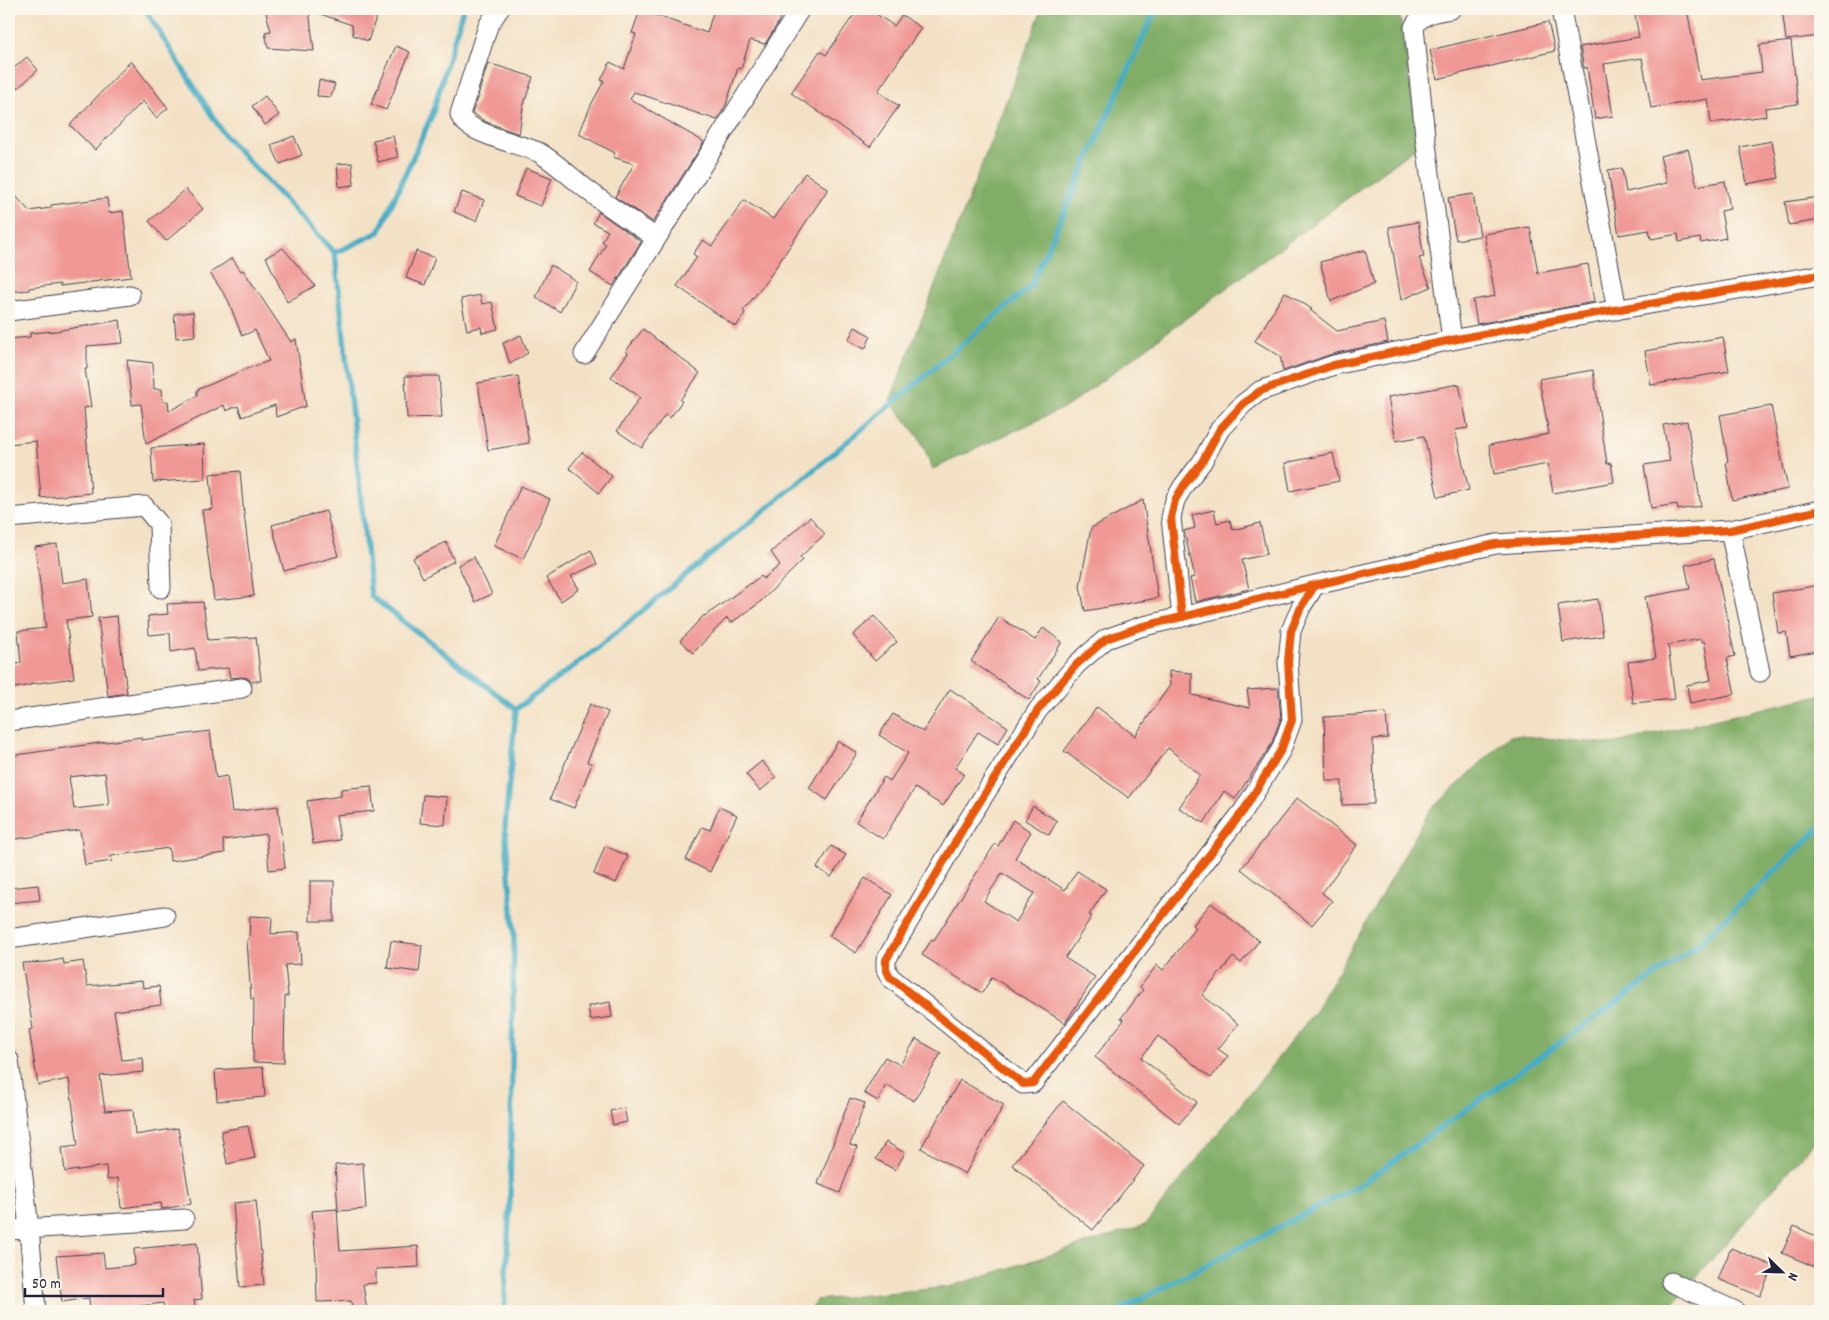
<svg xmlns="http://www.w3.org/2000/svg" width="1829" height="1320" font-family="Dekko,sans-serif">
	<rect width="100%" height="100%" fill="#fbf7ec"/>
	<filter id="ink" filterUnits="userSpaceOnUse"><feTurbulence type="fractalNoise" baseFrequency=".02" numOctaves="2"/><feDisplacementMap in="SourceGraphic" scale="10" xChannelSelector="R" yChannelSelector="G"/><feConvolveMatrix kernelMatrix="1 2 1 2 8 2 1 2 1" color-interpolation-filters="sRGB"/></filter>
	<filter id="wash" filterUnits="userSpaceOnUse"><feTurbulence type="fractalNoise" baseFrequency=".0096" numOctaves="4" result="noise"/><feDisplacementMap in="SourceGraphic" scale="20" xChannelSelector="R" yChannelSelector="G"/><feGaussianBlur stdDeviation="1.12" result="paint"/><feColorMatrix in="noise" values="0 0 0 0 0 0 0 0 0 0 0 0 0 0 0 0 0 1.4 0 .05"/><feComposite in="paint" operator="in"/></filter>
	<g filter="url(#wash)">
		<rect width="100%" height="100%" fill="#f3e1c5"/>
		<g fill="#81ad66" stroke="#526850">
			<polygon points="1042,9 1399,9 1419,145 1068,406 933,469 920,439 890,401"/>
			<polygon points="1820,695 1820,1135 1667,1311 811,1311 816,1300 949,1287 1145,1225 1316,1010 1429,812 1510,735 1611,744"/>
		</g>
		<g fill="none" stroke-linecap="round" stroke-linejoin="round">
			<g stroke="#45adc5" stroke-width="5.5">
				<polyline points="145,9 225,136 335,253 371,596 516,709 505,827 514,935 510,1199 504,1311"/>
				<polyline points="335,253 379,232 432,115 463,9"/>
				<polyline points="516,709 590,654 816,468 1030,287 1156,9"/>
				<polyline points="1118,1311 1360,1185 1696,946 1820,828"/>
			</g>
		</g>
		<g id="blocks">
			<g fill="#f09895" fill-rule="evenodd">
				<polygon points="265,9 309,9 314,51 268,48 265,32 271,31"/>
				<polygon points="312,9 379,9 368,41 353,35 352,25 312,11"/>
				<polygon points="714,9 783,9 778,23 765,44 750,40 741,69 738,68 726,105 717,120 634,92 630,99 704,142 653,222 615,197 634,164 613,157 615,153 579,134 591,105 604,81 601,80 610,62 624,69 636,34 632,33 640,10 707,33"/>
				<polygon points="858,9 869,9 894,26 902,15 921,28 878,91 899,106 870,147 791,93 820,51 826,55"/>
				<polygon points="1634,9 1687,9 1700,80 1762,72 1759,45 1791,41 1798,104 1765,108 1766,116 1711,123 1708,99 1651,108 1642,58 1604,64 1613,116 1595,119 1587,67 1584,68 1580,47 1639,37"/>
				<polygon points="1782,9 1803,9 1804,13 1819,10 1820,36 1786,40"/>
				<polygon points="1548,22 1555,51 1437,79 1430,50"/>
				<polygon points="396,46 410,52 386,110 371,104"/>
				<polygon points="27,57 38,70 18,88 9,77 9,72"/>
				<polygon points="131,61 168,108 156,118 143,101 95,150 70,125"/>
				<polygon points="488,63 533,77 523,107 519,134 486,122 472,113 479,96 478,95"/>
				<polygon points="319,80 335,84 331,97 317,96"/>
				<polygon points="265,96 279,115 265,125 252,106"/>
				<polygon points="294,136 302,155 280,164 271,145"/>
				<polygon points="393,136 398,157 378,162 373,140"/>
				<polygon points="1772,141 1779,178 1747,184 1740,147"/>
				<polygon points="1688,149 1697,186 1725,181 1730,209 1721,211 1726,238 1701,243 1700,238 1679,242 1678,234 1651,239 1649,230 1619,235 1608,170 1622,168 1626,192 1667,183 1660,156"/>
				<polygon points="352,163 354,185 339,187 337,164"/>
				<polygon points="526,168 552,178 541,206 515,196"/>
				<polygon points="805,173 828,189 768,279 743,311 745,313 736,327 677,286 697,257 693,254 703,240 712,246 744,200 773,219"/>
				<polygon points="9,188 29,211 51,208 51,205 107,198 109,213 123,211 131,277 60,286 60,284 29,288 29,290 9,292"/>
				<polygon points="186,189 203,209 166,241 149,221"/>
				<polygon points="462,192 484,200 476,221 454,212"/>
				<polygon points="1473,194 1480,236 1456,240 1448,198"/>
				<polygon points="1820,197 1820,220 1789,225 1785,202"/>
				<polygon points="599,212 641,242 613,286 590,272 606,244 602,241 608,231 593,223"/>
				<polygon points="1418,222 1424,257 1419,258 1431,287 1401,300 1389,227"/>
				<polygon points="1530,227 1538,273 1588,264 1594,302 1477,324 1473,300 1495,296 1484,234"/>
				<polygon points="283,248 315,286 287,302 266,257"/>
				<polygon points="1365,250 1374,284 1331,301 1320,262"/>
				<polygon points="416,251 435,258 425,285 406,278"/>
				<polygon points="232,258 241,271 243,270 291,342 296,339 306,406 276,417 275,405 242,417 238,406 226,411 224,405 146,444 141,404 132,405 127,360 153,363 154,389 162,389 163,402 168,401 169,411 197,396 197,390 246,369 269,361 255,330 242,336 228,300 210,273"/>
				<polygon points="551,265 576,281 560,312 536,297"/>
				<polygon points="1285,292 1312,309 1310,310 1337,331 1384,321 1388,342 1332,354 1283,371 1280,356 1255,341"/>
				<polygon points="480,295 482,304 492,302 498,329 482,333 481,327 467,330 461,299"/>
				<polygon points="193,312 195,336 176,338 174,314"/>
				<polygon points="120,320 123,343 87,346 87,369 85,369 91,407 84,408 91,493 41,498 36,441 9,444 9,339 30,337 30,333 56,331"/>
				<polygon points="855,327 871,336 865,349 848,340"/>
				<polygon points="643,329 700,373 680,400 682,401 670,418 665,415 642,448 617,431 640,397 611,377 628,353 626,351"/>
				<polygon points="521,335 528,353 510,364 503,343"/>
				<polygon points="1723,337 1729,371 1651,385 1645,351"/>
				<polygon points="1593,370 1607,464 1611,463 1614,482 1553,493 1548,464 1494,474 1489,445 1549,434 1539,379"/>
				<polygon points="405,376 439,376 442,417 407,418"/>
				<polygon points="518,376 529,443 488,450 478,383"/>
				<polygon points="1459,384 1468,428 1455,430 1469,490 1438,497 1424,436 1396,441 1388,397"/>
				<polygon points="1771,406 1788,489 1732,500 1726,462 1728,461 1720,415"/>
				<polygon points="1687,421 1701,506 1678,510 1677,504 1651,508 1644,465 1670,461 1663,425"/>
				<polygon points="204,444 205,479 153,482 151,448"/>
				<polygon points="582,452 612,476 599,493 569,468"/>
				<polygon points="1333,453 1339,481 1290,491 1285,463"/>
				<polygon points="240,471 243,505 254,596 214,600 202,510 213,509 210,474"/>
				<polygon points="521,486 550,499 523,559 494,546"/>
				<polygon points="1143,500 1158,598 1085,611 1080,586 1091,528"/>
				<polygon points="1214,510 1217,523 1230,520 1233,530 1260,523 1267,554 1242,560 1249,589 1195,602 1190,578 1195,577 1184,531 1195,528 1192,515"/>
				<polygon points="326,511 338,556 284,571 272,525"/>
				<polygon points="810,517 825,534 800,557 803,560 758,604 731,623 727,618 693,653 680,641 704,615 705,616 761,576 763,579 780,565 771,552"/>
				<polygon points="446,542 454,561 423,578 413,558"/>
				<polygon points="57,544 62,583 88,579 92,617 66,620 74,678 31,684 31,685 9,689 9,665 21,663 18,631 46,628 35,547"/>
				<polygon points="591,550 597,564 571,576 579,589 561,601 546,578"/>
				<polygon points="474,557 492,594 475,602 458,565"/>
				<polygon points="1714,559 1735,656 1727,658 1735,694 1690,703 1687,685 1711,680 1704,641 1702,642 1701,639 1668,645 1675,699 1633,703 1628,662 1656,658 1645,597 1690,589 1685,565"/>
				<polygon points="1820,585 1820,637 1815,638 1817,651 1790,656 1786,632 1778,633 1772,593"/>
				<polygon points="1598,599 1603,636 1563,642 1558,605"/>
				<polygon points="203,602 208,640 256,637 261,681 251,681 247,678 241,677 230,678 228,668 198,671 195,648 171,652 170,633 149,635 148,616 168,614 167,604"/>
				<polygon points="117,616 127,693 108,696 98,618"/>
				<polygon points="874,616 897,642 875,661 853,635"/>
				<polygon points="999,617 1035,640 1043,628 1062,642 1038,679 1041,681 1029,700 971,661"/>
				<polygon points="1169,671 1192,673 1192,695 1250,708 1247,690 1278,688 1281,718 1271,745 1235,799 1224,791 1204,823 1179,808 1200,775 1168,748 1129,798 1064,751 1097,707 1135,736 1170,685"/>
				<polygon points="950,689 1008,727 998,744 978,732 955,768 964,774 943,806 915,788 883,839 856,822 884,777 890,781 908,753 879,735 893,714 923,732"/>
				<polygon points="590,704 608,712 587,762 592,764 574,808 550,799"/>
				<polygon points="1386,713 1388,738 1373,739 1374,804 1342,805 1342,781 1326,781 1324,717"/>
				<path d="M210,731l6,47 11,-2 5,36 46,-6 7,62 -16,2 -3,-36 -43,6 2,13 -55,8 -1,-13 -58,8 1,5 -27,4 -5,-35 -71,10v-84l132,-19v3zM105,773l4,32 -35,4 -5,-32z"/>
				<polygon points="838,741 857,753 827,800 809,788"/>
				<polygon points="762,761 776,778 760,791 746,774"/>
				<polygon points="371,786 374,811 336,815 340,840 313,844 307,801 341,796 341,789"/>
				<polygon points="423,795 447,797 445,825 420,823"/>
				<polygon points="1297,798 1357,845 1322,893 1332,901 1312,925 1241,869"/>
				<polygon points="1033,806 1057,821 1049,835 1025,820"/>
				<polygon points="719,807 737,815 710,872 686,860 702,827 710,830"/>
				<path d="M1013,820l18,12 -16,26 50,32 12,-19 29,18 -17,26 3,1 -27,42 30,19 -30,46 -73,-46 -10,16 -60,-38 10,-16 2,1 61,-96 3,2zM1002,873l32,20 -18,29 -32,-21z"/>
				<polygon points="605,846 628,856 616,883 594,874"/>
				<polygon points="831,846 846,855 831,877 817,868"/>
				<polygon points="865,878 892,895 856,953 829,936"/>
				<rect x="310" y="881" width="24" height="40"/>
				<polygon points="38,885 40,900 9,903 9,888"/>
				<polygon points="1211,903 1259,941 1241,963 1233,957 1202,995 1238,1024 1218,1049 1228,1056 1211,1078 1158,1036 1141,1058 1197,1102 1179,1124 1095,1057 1124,1020 1121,1018 1143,990 1140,987 1157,965 1163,970 1196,928 1193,925"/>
				<polygon points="250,916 272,917 271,934 299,932 301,964 285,965 288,996 285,996 284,1063 253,1062 254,999 251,999 247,940 249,939"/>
				<polygon points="391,941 422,945 419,972 387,968"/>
				<polygon points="63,959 64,964 83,961 87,986 142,981 143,988 159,986 161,1005 114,1011 122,1060 143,1058 144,1072 100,1076 105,1111 133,1109 135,1135 178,1128 191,1204 162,1209 161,1203 121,1208 118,1178 107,1180 106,1166 65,1172 62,1147 78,1145 69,1079 38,1085 29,1030 33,1029 22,963 48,962"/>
				<polygon points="610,1002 612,1017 590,1020 588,1006"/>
				<polygon points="916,1039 941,1053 914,1101 886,1085 878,1101 864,1093 885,1057 900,1065"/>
				<polygon points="263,1067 265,1097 217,1101 215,1070"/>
				<polygon points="960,1080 1004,1105 965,1174 921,1148"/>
				<polygon points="850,1098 865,1103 850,1145 857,1147 840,1193 818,1184"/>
				<polygon points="1063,1101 1144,1166 1093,1230 1012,1165"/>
				<polygon points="624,1108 627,1122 613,1125 610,1111"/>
				<polygon points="248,1126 255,1158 227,1164 221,1131"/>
				<polygon points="886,1142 905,1153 895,1170 876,1159"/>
				<polygon points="363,1163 366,1209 338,1211 335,1165"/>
				<polygon points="256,1201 264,1285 240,1287 233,1203"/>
				<polygon points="337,1209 340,1251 418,1246 419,1267 376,1269 376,1283 363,1284 367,1311 353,1311 351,1301 317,1302 316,1260 312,1211"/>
				<polygon points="1794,1226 1820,1238 1820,1269 1782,1253"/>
				<polygon points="197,1243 202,1299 194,1300 196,1311 165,1311 163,1303 117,1309 117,1311 90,1311 89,1298 62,1302 56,1256 103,1253 105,1268 135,1265 134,1249"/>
				<polygon points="1731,1248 1773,1266 1760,1296 1718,1279"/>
			</g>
		</g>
	</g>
	<g filter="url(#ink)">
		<use href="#blocks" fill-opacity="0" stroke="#413f50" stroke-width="1"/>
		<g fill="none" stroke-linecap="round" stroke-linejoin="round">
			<defs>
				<g id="minor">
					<path d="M499,9l-11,17 -28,88c4,19 60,30 78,38 14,7 37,29 52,40 21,16 44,31 66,46"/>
					<path d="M1451,9c-15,3 -30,4 -37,18l11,109 27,204"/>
					<polyline points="1561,9 1617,310"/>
					<polyline points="9,311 130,295"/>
					<polyline points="584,354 800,9"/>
					<polyline points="9,518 144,506 159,524 161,588"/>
					<polyline points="1730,530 1760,672"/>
					<polyline points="1315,585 1301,607 1291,631 1288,662 1292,720 1281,750 1244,810 1033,1083 1023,1084 890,977 886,969 886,960 967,822 1038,710 1077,664 1106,639 1140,627 1315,585 1496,544 1730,530 1820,510"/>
					<polyline points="1182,617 1171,518 1175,500 1184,485 1202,462 1220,429 1243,404 1260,391 1334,365 1452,340 1567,318 1820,275"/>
					<polyline points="9,721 242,688"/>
					<polyline points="9,939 165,916"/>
					<polyline points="9,1060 29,1228 36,1311"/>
					<polyline points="9,1230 184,1219"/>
					<polyline points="1671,1282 1735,1311"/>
				</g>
			</defs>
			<use href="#minor" stroke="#413f50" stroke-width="21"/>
			<use href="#minor" stroke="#fff" stroke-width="19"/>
			<defs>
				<g id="cycleway">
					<polyline points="1315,585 1301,607 1291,631 1288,662 1292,720 1281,750 1244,810 1033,1083 1023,1084 890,977 886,969 886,960 967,822 1038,710 1077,664 1106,639 1140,627 1315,585 1496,544 1730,530 1820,510"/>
					<polyline points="1182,617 1171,518 1175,500 1184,485 1202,462 1220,429 1243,404 1260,391 1334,365 1452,340 1567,318 1820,275"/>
				</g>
			</defs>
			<use href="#cycleway" stroke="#fbf7ec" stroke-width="11"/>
			<use href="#cycleway" stroke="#e8590c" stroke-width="8"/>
		</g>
	</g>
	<rect width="1829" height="1320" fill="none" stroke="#fbf7ec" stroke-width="30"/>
	<g transform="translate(1782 1272) rotate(113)" stroke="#fbf7ec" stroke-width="4" paint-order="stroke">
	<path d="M0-4L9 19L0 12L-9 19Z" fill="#22223b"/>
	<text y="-8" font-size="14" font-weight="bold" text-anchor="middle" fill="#22223b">N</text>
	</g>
	<path d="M25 1288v8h138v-8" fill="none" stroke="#22223b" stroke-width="2.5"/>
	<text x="32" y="1288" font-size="15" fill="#22223b" stroke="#fbf7ec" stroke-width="4" paint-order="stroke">50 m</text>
</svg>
